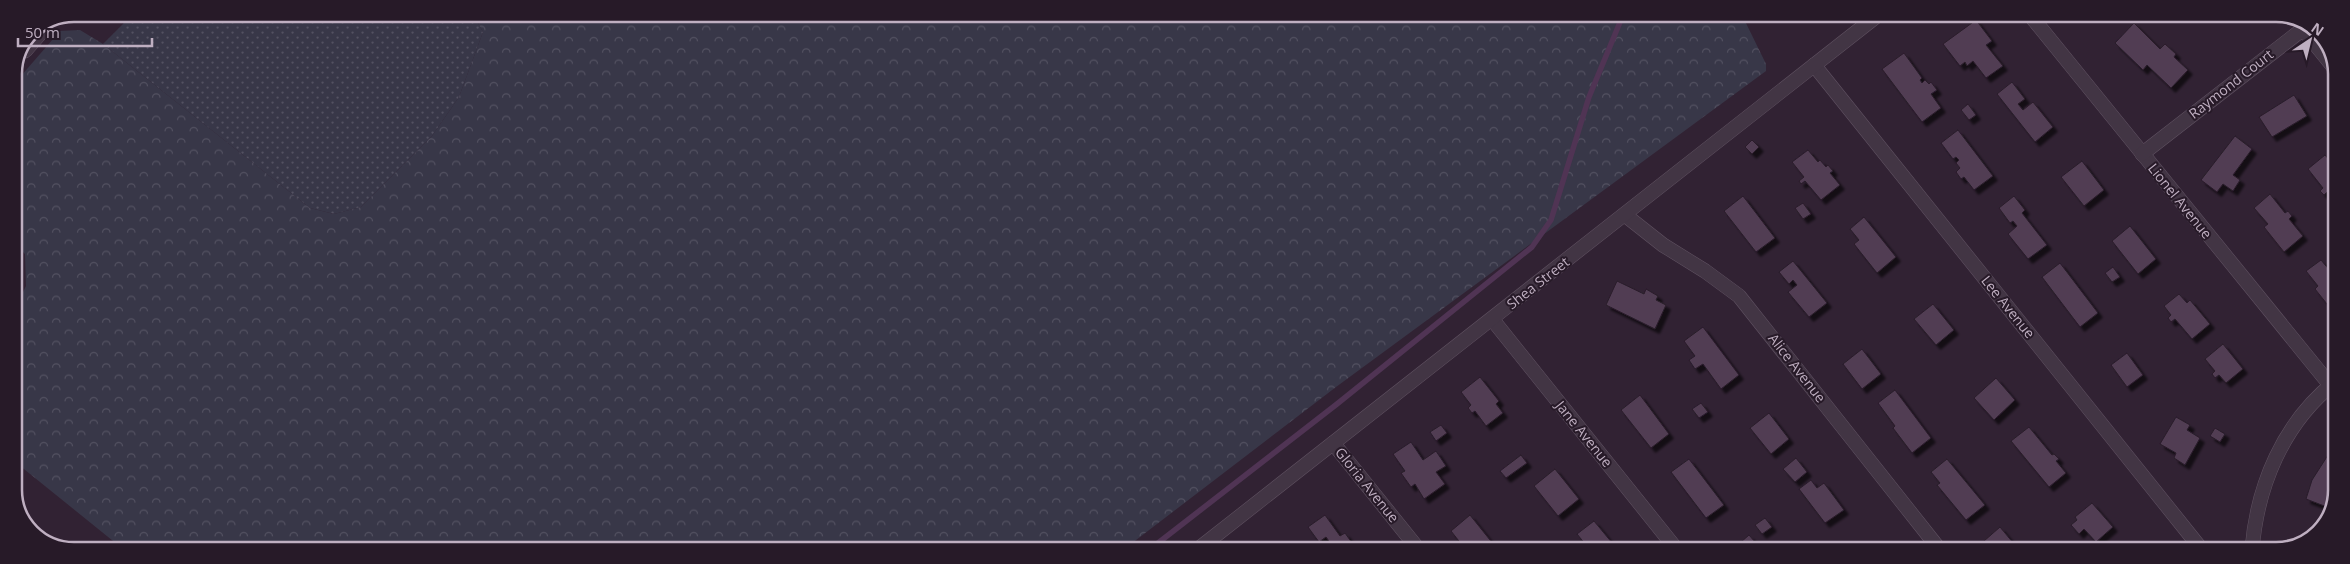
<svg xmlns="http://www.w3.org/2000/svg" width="2350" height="564" font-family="'Open Sans',sans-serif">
	<defs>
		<pattern id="grass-dots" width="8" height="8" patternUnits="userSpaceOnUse" patternTransform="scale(1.25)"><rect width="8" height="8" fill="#383748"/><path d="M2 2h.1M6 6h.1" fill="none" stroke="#535161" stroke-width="1.8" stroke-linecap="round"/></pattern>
		<pattern id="forest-crowns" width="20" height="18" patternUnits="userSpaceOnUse" patternTransform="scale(1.25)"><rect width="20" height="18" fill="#383748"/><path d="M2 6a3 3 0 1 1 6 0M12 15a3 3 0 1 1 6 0" fill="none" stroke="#535161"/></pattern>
		<filter id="shadow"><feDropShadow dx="4.5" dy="4.5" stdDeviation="1" flood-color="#0009"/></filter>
	</defs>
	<rect width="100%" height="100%" fill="#312233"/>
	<polygon fill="url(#grass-dots)" points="147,14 194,14 198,17 201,14 473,14 483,32 459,97 432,136 361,207 334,214 310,208 103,44 124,23"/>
	<polygon fill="url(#forest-crowns)" points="473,14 1742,15 1766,64 1766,71 1336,387 1123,550 123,549 14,461 14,310 26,286 25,254 14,243 14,84 60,31 80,30 103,44 310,208 334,214 361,207 432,136 459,97 483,32"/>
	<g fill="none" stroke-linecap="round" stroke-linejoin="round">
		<polyline stroke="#503454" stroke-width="5.5" points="1149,550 1337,404 1532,247 1551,220 1589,97 1623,15"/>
	</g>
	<g fill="#513e53" stroke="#291c2a" filter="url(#shadow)">
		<polygon points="1976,20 1992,41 1986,45 2003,66 1986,78 1973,61 1967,66 1965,62 1960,66 1943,44"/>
		<polygon points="2134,23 2160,49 2165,44 2176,54 2174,57 2188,70 2171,88 2147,65 2143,70 2115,43"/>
		<polygon points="1904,53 1922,78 1920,80 1922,83 1925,80 1929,84 1931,82 1937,90 1931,94 1941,108 1922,122 1882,69"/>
		<polygon points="2012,82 2025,99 2018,104 2023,110 2033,102 2053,127 2035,142 1997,94"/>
		<polygon points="2294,95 2307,116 2272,137 2259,117"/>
		<polygon points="1968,104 1976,115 1969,120 1961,110"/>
		<polygon points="1958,130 1993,176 1974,190 1964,177 1961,179 1956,172 1960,168 1956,163 1959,160 1956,157 1953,159 1941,143"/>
		<polygon points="2235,136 2252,149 2233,175 2240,180 2233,191 2223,184 2217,192 2201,180"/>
		<polygon points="1752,140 1759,147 1752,154 1745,147"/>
		<polygon points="1808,150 1818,162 1820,160 1826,167 1828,165 1833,171 1830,173 1840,185 1821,200 1805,181 1801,184 1799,181 1804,177 1792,162"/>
		<polygon points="2325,155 2336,168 2336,203 2327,192 2324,195 2320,191 2323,188 2308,169"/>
		<polygon points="2082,161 2104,190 2084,206 2061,177"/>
		<polygon points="2270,194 2285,213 2288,211 2292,216 2289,219 2303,236 2284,252 2264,227 2268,224 2254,208"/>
		<polygon points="1743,196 1775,238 1756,252 1724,211"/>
		<polygon points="2014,196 2025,210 2022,213 2047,245 2028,259 2008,234 2017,226 2013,221 2010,223 1999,208"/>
		<polygon points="1803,203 1811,214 1803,219 1795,208"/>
		<polygon points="1864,217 1896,257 1877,273 1854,244 1859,240 1850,229"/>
		<polygon points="2130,226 2156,259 2138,274 2112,241"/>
		<polygon points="2321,260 2336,278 2335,314 2315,289 2318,286 2306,271"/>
		<polygon points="1793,261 1827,303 1809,317 1788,292 1797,285 1793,280 1789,284 1779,272"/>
		<polygon points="2060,263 2098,313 2080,327 2042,277"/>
		<polygon points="2113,267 2120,277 2112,282 2105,273"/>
		<polygon points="1617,281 1644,294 1646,289 1658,296 1656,300 1666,305 1655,329 1606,305"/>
		<polygon points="2179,294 2187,303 2190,300 2210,324 2192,339 2175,319 2171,322 2168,318 2171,315 2164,306"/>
		<polygon points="1933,304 1954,330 1936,345 1914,319"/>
		<polygon points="1703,327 1739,375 1721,389 1703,364 1695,369 1689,360 1695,356 1684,341"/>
		<polygon points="2223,344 2243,369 2226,383 2219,375 2215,378 2212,374 2215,371 2205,359"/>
		<polygon points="1862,349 1881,374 1862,389 1843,364"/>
		<polygon points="2127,353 2143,375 2127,387 2111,365"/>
		<polygon points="1480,377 1499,401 1496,404 1503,413 1486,426 1475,411 1472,413 1468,408 1471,405 1461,392"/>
		<polygon points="1996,378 2015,400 1994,420 1974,398"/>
		<polygon points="1895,390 1931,438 1912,453 1893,428 1895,426 1878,403"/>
		<polygon points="1640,395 1669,434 1651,448 1621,410"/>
		<polygon points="1701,403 1708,412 1699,418 1692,409"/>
		<polygon points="1769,413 1789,439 1771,454 1750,428"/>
		<polygon points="2176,417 2190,425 2187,430 2200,438 2185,465 2174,458 2176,453 2160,444"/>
		<polygon points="1441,425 1447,433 1436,441 1430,432"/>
		<polygon points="2029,427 2052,455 2054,454 2059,459 2056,461 2066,473 2049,487 2011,441"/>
		<polygon points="2215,428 2225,434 2220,442 2210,436"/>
		<polygon points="1411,442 1423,460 1436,451 1446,466 1436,472 1445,484 1424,499 1415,484 1411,487 1401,473 1405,471 1393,454"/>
		<polygon points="2330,452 2335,455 2335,488 2327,507 2306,499 2312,480"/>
		<polygon points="1521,455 1527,463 1506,478 1500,471"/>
		<polygon points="1796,458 1807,472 1795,482 1783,469"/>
		<polygon points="1689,459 1724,505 1706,518 1671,472"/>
		<polygon points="1947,459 1985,505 1966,520 1937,485 1940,483 1931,472"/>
		<polygon points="1555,469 1579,499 1558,516 1534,486"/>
		<polygon points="1811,480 1817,488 1824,483 1844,510 1825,523 1799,489"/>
		<polygon points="2092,503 2113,527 2096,542 2084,529 2079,534 2071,525 2077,520 2075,517"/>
		<polygon points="1325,515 1340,536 1345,533 1357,550 1328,550 1326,547 1331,544 1326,537 1319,542 1308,527"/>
		<polygon points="1470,515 1498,550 1466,550 1451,531"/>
		<polygon points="1765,518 1772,527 1762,534 1755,525"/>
		<polygon points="1594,521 1618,550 1590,550 1577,534"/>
		<polygon points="2000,527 2019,550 1991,550 1984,541"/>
		<polygon points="1749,535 1762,550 1733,550 1733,549"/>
	</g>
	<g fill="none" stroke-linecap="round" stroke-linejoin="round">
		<defs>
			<g id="minor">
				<polyline points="2030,15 2331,386"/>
				<polyline points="1814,65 2202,550"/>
				<polyline points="2142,154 2303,29 2336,70"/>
				<polyline points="1625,215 1663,245 1705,271 1739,296 1940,550"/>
				<polyline points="1492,319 1677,550"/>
				<polyline points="1333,443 1419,550"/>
				<polyline points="1197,550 1878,15"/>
				<path d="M2252,550c5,-64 31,-127 83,-168"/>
			</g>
			<polyline id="tertiary" points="24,49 43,27"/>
		</defs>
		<use href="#minor" stroke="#605262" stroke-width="15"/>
		<use href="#tertiary" stroke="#605262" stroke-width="19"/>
		<use href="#minor" stroke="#423544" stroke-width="14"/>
		<use href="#tertiary" stroke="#423544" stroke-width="18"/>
	</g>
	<g text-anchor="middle" stroke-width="4" stroke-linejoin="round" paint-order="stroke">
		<g font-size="14" fill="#bfafc1" stroke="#271a28">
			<text transform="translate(2231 84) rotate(-38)" y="5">Raymond Court</text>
			<text transform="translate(2180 201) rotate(51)" y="5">Lionel Avenue</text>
			<text transform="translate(1538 283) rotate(-38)" y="5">Shea Street</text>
			<text transform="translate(2008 307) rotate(51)" y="5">Lee Avenue</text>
			<text transform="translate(1797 368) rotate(52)" y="5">Alice Avenue</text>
			<text transform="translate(1584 434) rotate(51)" y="5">Jane Avenue</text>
			<text transform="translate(1367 485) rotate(51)" y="5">Gloria Avenue</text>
		</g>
	</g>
	<path d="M0 0H2350V564H0ZM74 22H2276A52 52 0 0 1 2328 74V490A52 52 0 0 1 2276 542H74A52 52 0 0 1 22 490V74A52 52 0 0 1 74 22Z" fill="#271a28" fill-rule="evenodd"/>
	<path fill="none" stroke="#bfafc1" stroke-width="2.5" d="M74 22H2276A52 52 0 0 1 2328 74V490A52 52 0 0 1 2276 542H74A52 52 0 0 1 22 490V74A52 52 0 0 1 74 22Z"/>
	<g transform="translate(2310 40) rotate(35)" stroke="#271a28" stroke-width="4" paint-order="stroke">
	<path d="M0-4L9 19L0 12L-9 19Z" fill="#bfafc1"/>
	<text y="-8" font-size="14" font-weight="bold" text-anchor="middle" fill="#bfafc1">N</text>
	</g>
	<path d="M18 38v8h134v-8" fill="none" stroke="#bfafc1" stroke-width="2.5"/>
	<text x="25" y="38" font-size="15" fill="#bfafc1" stroke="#271a28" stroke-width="4" paint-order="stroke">50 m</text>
</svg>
